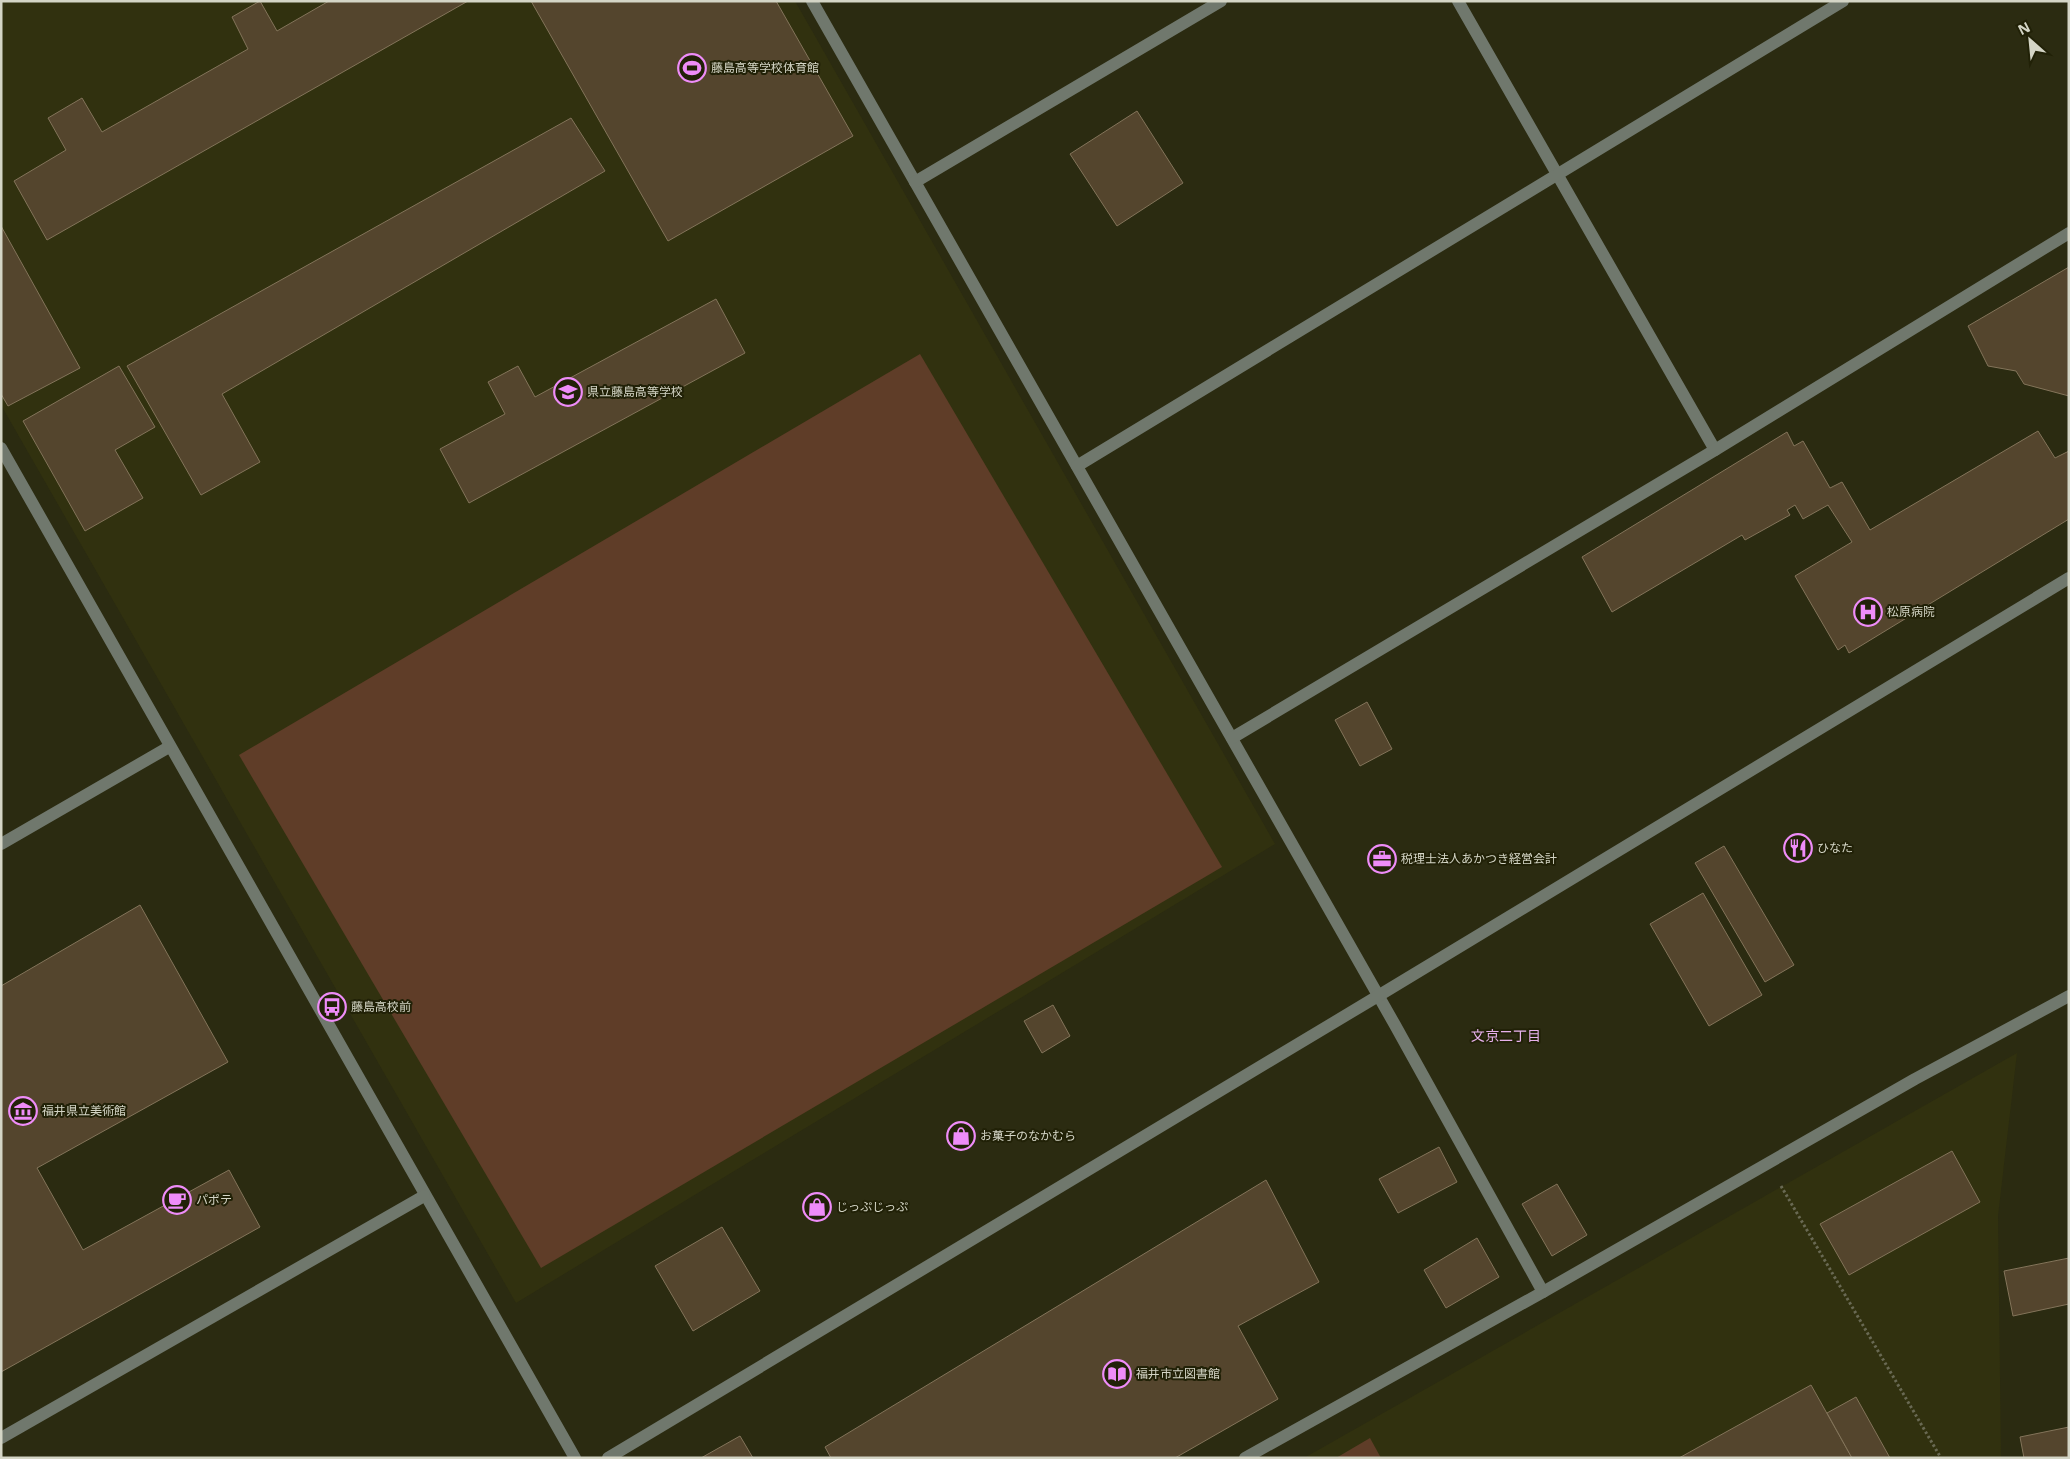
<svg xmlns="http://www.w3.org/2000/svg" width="2070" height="1459" font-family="'Open Sans','Noto Sans JP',sans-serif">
	<rect width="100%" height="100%" fill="#2b2b11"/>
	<g fill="#31310f">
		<polygon points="1,1 795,1 1275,844 516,1303 1,405"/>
		<polygon points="2017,1053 1998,1216 2001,1458 1304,1458"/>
	</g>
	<g fill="#5f3d28">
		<polygon points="920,354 1222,867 541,1268 239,755"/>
		<polygon points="1370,1438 1381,1458 1336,1458"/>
	</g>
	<g fill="#54452d" stroke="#83745a">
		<polygon points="260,1 277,31 329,1 468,1 47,240 14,181 66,150 48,118 82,98 102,132 248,49 232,17"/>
		<polygon points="531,1 776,1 853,136 668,241"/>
		<polygon points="1137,111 1183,183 1117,226 1070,154"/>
		<polygon points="571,118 605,171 222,394 260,462 201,495 127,366"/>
		<polygon points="1,226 80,368 8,406 1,394"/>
		<polygon points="2069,267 2069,396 2024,384 2016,371 1988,366 1968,326"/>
		<polygon points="716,299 745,353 469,503 440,449 505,414 488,382 518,366 535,397"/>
		<polygon points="119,366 155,427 115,450 143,498 85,531 23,421"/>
		<polygon points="2038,431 2055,458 2069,451 2069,519 1849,653 1845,645 1838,650 1795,576 1852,542 1828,505 1803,519 1795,505 1787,510 1790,515 1745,540 1742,535 1612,612 1582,557 1787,432 1794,446 1803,441 1830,488 1842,482 1870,530"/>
		<polygon points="1367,702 1392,749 1360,766 1335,720"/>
		<polygon points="1724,846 1794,965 1765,982 1695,863"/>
		<polygon points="1703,893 1762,995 1709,1026 1650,924"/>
		<polygon points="140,905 228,1062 37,1168 83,1250 229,1170 260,1227 1,1372 1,986"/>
		<polygon points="1053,1005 1070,1036 1042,1053 1024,1021"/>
		<polygon points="1439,1147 1457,1182 1398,1213 1379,1179"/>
		<polygon points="1952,1151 1980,1202 1849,1275 1820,1224"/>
		<polygon points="1266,1180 1319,1282 1238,1326 1278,1399 1175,1458 831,1458 825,1447"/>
		<polygon points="1557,1184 1587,1235 1552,1256 1522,1204"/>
		<polygon points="722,1227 760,1291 693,1331 655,1266"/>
		<polygon points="1477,1238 1499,1277 1446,1308 1424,1270"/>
		<polygon points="2069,1258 2069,1304 2013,1316 2004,1271"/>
		<polygon points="1811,1385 1852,1458 1679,1458"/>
		<polygon points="1856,1397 1890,1458 1852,1458 1827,1413"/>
		<polygon points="2069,1427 2069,1458 2024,1458 2020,1437"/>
		<polygon points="740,1436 753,1458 701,1458"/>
	</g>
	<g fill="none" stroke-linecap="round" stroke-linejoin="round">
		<polyline stroke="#696953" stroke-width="3" stroke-dasharray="2.5 2.5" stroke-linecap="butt" points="1781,1186 1941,1458"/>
		<g stroke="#70786d" stroke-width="12">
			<polyline points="812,1 1395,1025 1543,1292"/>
			<polyline points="1458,1 1715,450"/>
			<polyline points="915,182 1221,1"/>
			<polyline points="1,448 575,1458"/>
			<polyline points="1077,466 1843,1"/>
			<polyline points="1232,738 1715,450 2069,233"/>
			<polyline points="1,844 169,747"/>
			<polyline points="1,1438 424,1196"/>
			<polyline points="608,1458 1378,996 2069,578"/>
			<polyline points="1245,1458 1543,1292 1915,1079 2069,996"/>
		</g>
	</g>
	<defs>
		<symbol id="stadium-ring" viewBox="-11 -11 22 22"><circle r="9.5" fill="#212107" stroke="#ee8cf8" stroke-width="1.5"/><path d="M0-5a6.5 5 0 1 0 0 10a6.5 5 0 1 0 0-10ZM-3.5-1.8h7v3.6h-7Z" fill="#ee8cf8"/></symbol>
		<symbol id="school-ring" viewBox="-11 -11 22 22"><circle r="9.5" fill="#212107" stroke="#ee8cf8" stroke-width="1.5"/><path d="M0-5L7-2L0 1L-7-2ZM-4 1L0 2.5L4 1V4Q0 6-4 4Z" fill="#ee8cf8"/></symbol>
		<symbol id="hospital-ring" viewBox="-11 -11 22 22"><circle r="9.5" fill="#212107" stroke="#ee8cf8" stroke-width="1.5"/><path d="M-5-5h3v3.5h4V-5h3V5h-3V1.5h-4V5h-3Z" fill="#ee8cf8"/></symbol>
		<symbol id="restaurant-ring" viewBox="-11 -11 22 22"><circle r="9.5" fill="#212107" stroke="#ee8cf8" stroke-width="1.5"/><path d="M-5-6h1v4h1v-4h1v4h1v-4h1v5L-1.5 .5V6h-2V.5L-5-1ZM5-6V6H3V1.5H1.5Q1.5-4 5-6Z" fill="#ee8cf8"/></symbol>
		<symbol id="office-ring" viewBox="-11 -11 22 22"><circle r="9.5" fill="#212107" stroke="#ee8cf8" stroke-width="1.5"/><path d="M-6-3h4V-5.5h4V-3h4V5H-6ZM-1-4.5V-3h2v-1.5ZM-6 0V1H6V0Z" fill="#ee8cf8"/></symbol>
		<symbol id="bus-ring" viewBox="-11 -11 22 22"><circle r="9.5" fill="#212107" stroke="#ee8cf8" stroke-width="1.5"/><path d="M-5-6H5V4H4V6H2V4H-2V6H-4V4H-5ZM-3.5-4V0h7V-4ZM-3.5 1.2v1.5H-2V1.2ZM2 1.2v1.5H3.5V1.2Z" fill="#ee8cf8"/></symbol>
		<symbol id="museum-ring" viewBox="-11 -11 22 22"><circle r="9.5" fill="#212107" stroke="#ee8cf8" stroke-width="1.5"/><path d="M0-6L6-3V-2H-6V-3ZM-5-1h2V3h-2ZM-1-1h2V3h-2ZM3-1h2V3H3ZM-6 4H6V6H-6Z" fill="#ee8cf8"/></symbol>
		<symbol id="shop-ring" viewBox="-11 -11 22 22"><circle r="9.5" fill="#212107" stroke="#ee8cf8" stroke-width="1.5"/><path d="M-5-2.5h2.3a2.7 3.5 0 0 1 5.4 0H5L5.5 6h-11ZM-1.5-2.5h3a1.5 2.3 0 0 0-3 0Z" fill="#ee8cf8"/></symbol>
		<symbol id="cafe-ring" viewBox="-11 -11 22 22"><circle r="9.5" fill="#212107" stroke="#ee8cf8" stroke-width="1.5"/><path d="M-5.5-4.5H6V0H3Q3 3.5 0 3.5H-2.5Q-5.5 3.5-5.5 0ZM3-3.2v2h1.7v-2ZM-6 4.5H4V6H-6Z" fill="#ee8cf8"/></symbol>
		<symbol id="library-ring" viewBox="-11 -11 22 22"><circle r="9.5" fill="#212107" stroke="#ee8cf8" stroke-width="1.5"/><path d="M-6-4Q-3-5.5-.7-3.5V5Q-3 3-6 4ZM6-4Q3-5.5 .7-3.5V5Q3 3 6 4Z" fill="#ee8cf8"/></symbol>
	</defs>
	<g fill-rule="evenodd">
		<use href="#stadium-ring" x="676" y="52" width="32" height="32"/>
		<use href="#school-ring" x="552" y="376" width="32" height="32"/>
		<use href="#hospital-ring" x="1852" y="596" width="32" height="32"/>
		<use href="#restaurant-ring" x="1782" y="832" width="32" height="32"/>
		<use href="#office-ring" x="1366" y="843" width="32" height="32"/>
		<use href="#bus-ring" x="316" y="991" width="32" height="32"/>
		<use href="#museum-ring" x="7" y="1095" width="32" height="32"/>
		<use href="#shop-ring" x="945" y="1120" width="32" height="32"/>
		<use href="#cafe-ring" x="161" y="1184" width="32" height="32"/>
		<use href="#shop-ring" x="801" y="1191" width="32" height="32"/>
		<use href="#library-ring" x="1101" y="1358" width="32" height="32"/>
	</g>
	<g text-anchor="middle" stroke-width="4" stroke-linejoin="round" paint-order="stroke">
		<g font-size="12" fill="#d4d5c6" stroke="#212107" text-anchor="start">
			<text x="711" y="72">藤島高等学校体育館</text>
			<text x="587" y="396">県立藤島高等学校</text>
			<text x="1887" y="616">松原病院</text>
			<text x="1817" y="852">ひなた</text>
			<text x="1401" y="863">税理士法人あかつき経営会計</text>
			<text x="351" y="1011">藤島高校前</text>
			<text x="42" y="1115">福井県立美術館</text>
			<text x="980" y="1140">お菓子のなかむら</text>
			<text x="196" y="1204">パポテ</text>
			<text x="836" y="1211">じっぷじっぷ</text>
			<text x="1136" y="1378">福井市立図書館</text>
		</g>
		<g font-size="14" fill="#e7b1ec" stroke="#212107">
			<text x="1506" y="1041">文京二丁目</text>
		</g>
	</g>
	<rect width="2070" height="1459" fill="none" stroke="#d4d5c6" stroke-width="5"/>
	<g transform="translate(2030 40) rotate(333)" stroke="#212107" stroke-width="4" paint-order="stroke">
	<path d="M0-4L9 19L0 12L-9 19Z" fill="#d4d5c6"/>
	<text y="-8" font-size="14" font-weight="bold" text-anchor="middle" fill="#d4d5c6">N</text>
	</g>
</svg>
